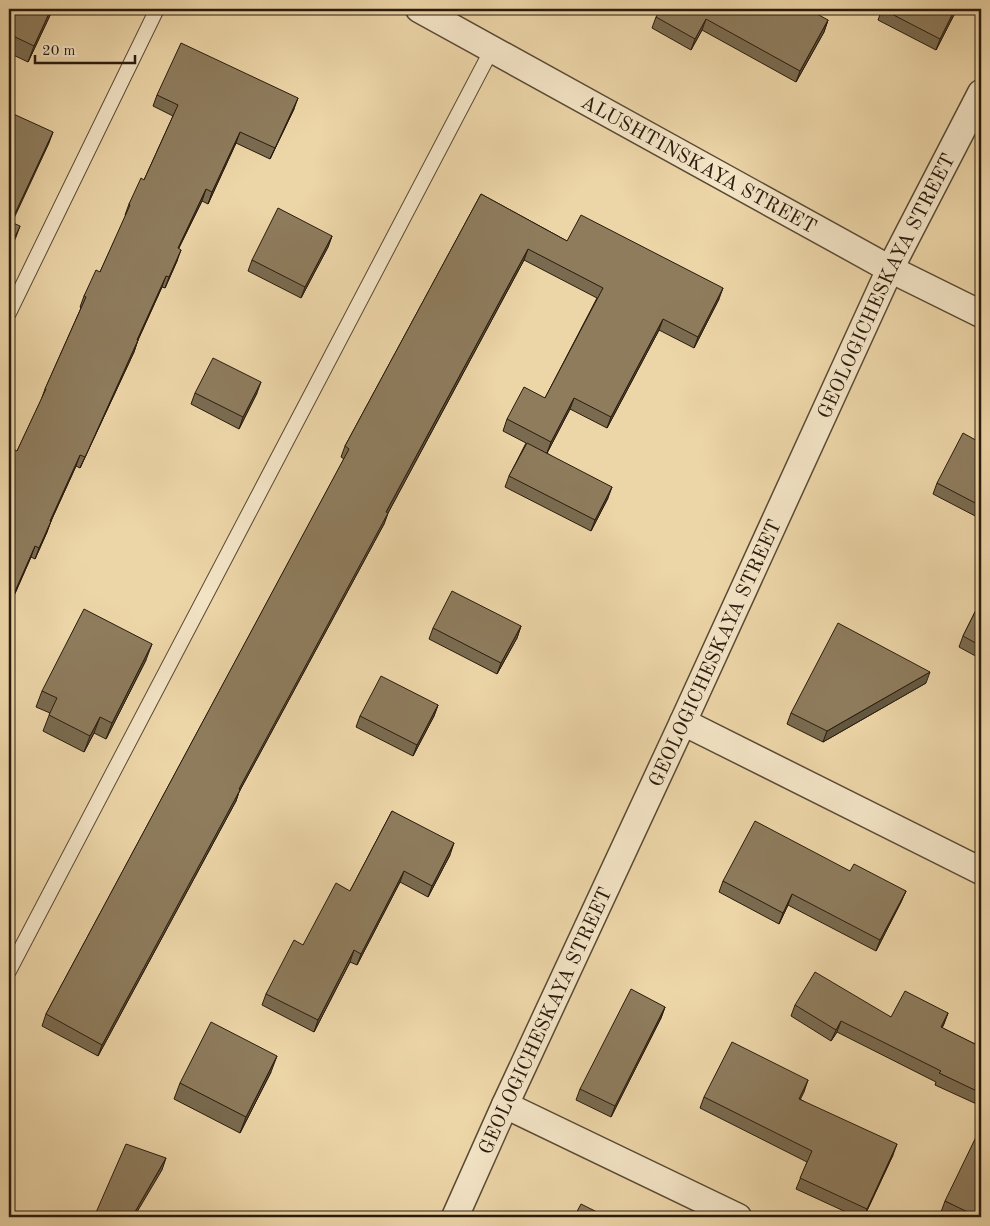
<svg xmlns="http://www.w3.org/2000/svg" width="990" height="1226" font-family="'Old Standard TT',serif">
	<rect width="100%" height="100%" fill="#ecd5a7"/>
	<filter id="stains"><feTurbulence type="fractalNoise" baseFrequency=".004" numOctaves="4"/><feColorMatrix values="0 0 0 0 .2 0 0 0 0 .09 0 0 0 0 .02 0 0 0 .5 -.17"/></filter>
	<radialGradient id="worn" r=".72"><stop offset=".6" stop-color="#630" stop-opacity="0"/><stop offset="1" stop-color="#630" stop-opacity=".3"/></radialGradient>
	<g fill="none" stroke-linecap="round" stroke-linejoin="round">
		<defs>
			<g id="service">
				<polyline points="9,313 157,9"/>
				<polyline points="9,971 492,49"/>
			</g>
			<g id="minor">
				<path id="s1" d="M419,9l471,260 91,45"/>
				<polyline points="683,722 981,871"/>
				<polyline points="505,1105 738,1217"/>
				<path id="s2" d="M455,1217l50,-112 178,-383 207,-453 91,-176"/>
			</g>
		</defs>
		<use href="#service" stroke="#5a4a34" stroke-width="16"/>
		<use href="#minor" stroke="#5a4a34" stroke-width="29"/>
		<use href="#service" stroke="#f3e4c6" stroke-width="14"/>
		<use href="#minor" stroke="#f3e4c6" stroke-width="26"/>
	</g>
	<g fill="#7a6b50" stroke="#291b0d">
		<polygon points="9,9 53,9 28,62 9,53"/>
		<polygon points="882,9 957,9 936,50 878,20"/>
		<polygon points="656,17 828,20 824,32 796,82 702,30 691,50 652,28"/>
		<polygon points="157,95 294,109 270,159 236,143 208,204 202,201 179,248 177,261 165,288 162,287 138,340 134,352 80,468 76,466 51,521 47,532 35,559 31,557 9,607 9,465 17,451 41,400 45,389 81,308 80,307 84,296 100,272 126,216 125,215 129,204 144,180 173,116 153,106"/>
		<polygon points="481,194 567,241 719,299 694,348 659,330 607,428 570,409 547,453 608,498 591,531 505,487 509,476 526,443 503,431 507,419 545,398 597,298 524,260 388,513 384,524 239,792 236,801 98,1056 42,1026 46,1014 344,459 341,457 345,446"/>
		<polygon points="332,236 328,247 301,298 248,271 252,260"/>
		<polygon points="195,393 257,393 239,429 191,404"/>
		<polygon points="981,443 981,519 933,494 937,483"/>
		<polygon points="981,600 981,659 959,647 963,636"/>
		<polygon points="521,626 517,638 497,674 429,639 433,628"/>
		<polygon points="146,660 106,739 94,733 84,752 43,731 50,713 36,707 42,691"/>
		<polygon points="926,683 823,742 787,724 791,713"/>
		<polygon points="438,705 434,716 413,756 356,727 360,716"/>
		<polygon points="392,811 450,855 428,897 400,882 357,965 350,962 314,1032 262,1005 266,994 303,945 350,891"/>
		<polygon points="850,871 906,891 901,902 876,951 788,905 779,924 719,892 723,881"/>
		<polygon points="795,1005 891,1017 948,1013 942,1028 981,1047 981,1106 935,1085 936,1082 837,1032 831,1041 791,1016"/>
		<polygon points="665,1007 661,1018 611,1117 576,1100 580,1089"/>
		<polygon points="271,1072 240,1133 174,1099 180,1083"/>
		<polygon points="808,1080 800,1099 893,1155 864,1217 857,1217 796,1189 807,1162 700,1108 704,1097"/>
		<polygon points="945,1201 981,1217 951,1217 941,1212"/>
	</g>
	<g fill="#635741" stroke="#291b0d">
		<polygon points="51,9 53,9 28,62 34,46"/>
		<polygon points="955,9 957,9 936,50 940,39"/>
		<polygon points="706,19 702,30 691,50 695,39"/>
		<polygon points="828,20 824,32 796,82 800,71"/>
		<polygon points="298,98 294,109 270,159 275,148"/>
		<polygon points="53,132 49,143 9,229 11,222"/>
		<polygon points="240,132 236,143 208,204 212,192"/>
		<polygon points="206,189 202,201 173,259 178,248"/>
		<polygon points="20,226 16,237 9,252 9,250"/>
		<polygon points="332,236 328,247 301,298 305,287"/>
		<polygon points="528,249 524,260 388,513 384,524 239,792 236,801 98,1056 102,1045 386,512"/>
		<polygon points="181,250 177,261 165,288 169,277"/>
		<polygon points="166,276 162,287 133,351 137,340"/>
		<polygon points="723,288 719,299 694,348 698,337"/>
		<polygon points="663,319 659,330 607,428 611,417"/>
		<polygon points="138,340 134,352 80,468 85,457"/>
		<polygon points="261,382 257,393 239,429 243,417"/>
		<polygon points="574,398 570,409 547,453 551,442"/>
		<polygon points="80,455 76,466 46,532 50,521"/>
		<polygon points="612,487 608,498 591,531 595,520"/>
		<polygon points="51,521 47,532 35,559 39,548"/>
		<polygon points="35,546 31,557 9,607 9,605"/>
		<polygon points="521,626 517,638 497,674 501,663"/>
		<polygon points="152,644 146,660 106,739 112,723"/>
		<polygon points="930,672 926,683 823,742 827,731"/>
		<polygon points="438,705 434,716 413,756 417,745"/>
		<polygon points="100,717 94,733 84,752 90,736"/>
		<polygon points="454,843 450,855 428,897 432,886"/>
		<polygon points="404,871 400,882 357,965 361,954"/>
		<polygon points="906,891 901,902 876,951 880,940"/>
		<polygon points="792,894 788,905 779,924 783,913"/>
		<polygon points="354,950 350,962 314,1032 318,1020"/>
		<polygon points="665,1007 661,1018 611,1117 615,1106"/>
		<polygon points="948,1013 944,1024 937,1038 941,1027"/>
		<polygon points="841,1021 837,1032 831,1041 836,1030"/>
		<polygon points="277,1056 271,1072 240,1133 246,1117"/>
		<polygon points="808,1080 804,1092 795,1110 799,1099"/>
		<polygon points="897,1144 893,1155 864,1217 867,1209"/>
		<polygon points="166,1158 162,1170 134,1217 132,1217"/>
	</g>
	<g fill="#8e7c5d" stroke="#291b0d">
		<polygon points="9,9 51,9 34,46 9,34"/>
		<polygon points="661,9 808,9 828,20 800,71 706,19 695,39 656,17"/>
		<polygon points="882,9 955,9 940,39"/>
		<polygon points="181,43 298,98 275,148 240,132 212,192 206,189 178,248 181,250 169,277 166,276 137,340 138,340 85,457 80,455 50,521 51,521 39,548 35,546 9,605 9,465 15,450 17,451 46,389 45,389 86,297 84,296 96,270 100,272 130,205 129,204 141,178 144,180 178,105 157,95"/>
		<polygon points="9,112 53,132 11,222 20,226 9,250"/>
		<polygon points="481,194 567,241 581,215 723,288 698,337 663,319 611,417 574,398 551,442 507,419 524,387 545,398 603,288 528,249 386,512 388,513 239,789 240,790 102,1045 46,1014 349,449 345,446"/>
		<polygon points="278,208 332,236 305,287 252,260"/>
		<polygon points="213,358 261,382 243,417 195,393"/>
		<polygon points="963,433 981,443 981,506 937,483"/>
		<polygon points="527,443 612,487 595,520 509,476"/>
		<polygon points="452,591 521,626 501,663 433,628"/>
		<polygon points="981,600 981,646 963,636"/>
		<polygon points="84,609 152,644 112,723 100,717 90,736 49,715 57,698 42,691"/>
		<polygon points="838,623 930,672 827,731 791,713"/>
		<polygon points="381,676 438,705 417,745 360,716"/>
		<polygon points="392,811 454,843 432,886 404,871 361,954 354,950 318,1020 266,994 294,940 303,945 336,883 350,891"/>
		<polygon points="755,821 850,871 854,864 906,891 880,940 792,894 783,913 723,881"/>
		<polygon points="815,972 891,1017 905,991 948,1013 941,1027 981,1047 981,1093 939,1073 941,1071 841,1021 836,1030 795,1005"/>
		<polygon points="631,989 665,1007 615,1106 580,1089"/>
		<polygon points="211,1022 277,1056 246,1117 180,1083"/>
		<polygon points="732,1042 808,1080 799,1099 897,1144 867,1209 800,1178 812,1151 704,1097"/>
		<polygon points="976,1137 981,1139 981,1217 978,1217 945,1201"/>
		<polygon points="126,1144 166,1158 132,1217 94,1217"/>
		<polygon points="581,1204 607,1217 574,1217"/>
	</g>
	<g text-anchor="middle" stroke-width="4" stroke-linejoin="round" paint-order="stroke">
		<g font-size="20" fill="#291b0d" stroke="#f3e4c6">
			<text dy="7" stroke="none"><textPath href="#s1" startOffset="320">ALUSHTINSKAYA STREET</textPath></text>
			<text dy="7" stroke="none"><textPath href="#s2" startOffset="1026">GEOLOGICHESKAYA STREET</textPath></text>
			<text dy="7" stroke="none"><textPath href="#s2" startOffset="621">GEOLOGICHESKAYA STREET</textPath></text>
			<text dy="7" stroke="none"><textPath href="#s2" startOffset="216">GEOLOGICHESKAYA STREET</textPath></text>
		</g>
	</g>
	<rect width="990" height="1226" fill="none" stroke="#ecd5a7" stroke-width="30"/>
	<rect x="10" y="10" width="970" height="1206" fill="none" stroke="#291b0d" stroke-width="2.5"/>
	<rect x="15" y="15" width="960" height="1196" fill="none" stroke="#291b0d"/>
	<path d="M35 55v8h100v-8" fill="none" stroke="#291b0d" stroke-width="2.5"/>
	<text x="42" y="55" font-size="15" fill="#291b0d" stroke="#f3e4c6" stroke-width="4" paint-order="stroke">20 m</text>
	<rect width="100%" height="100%" filter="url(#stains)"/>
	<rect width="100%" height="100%" fill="url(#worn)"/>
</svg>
